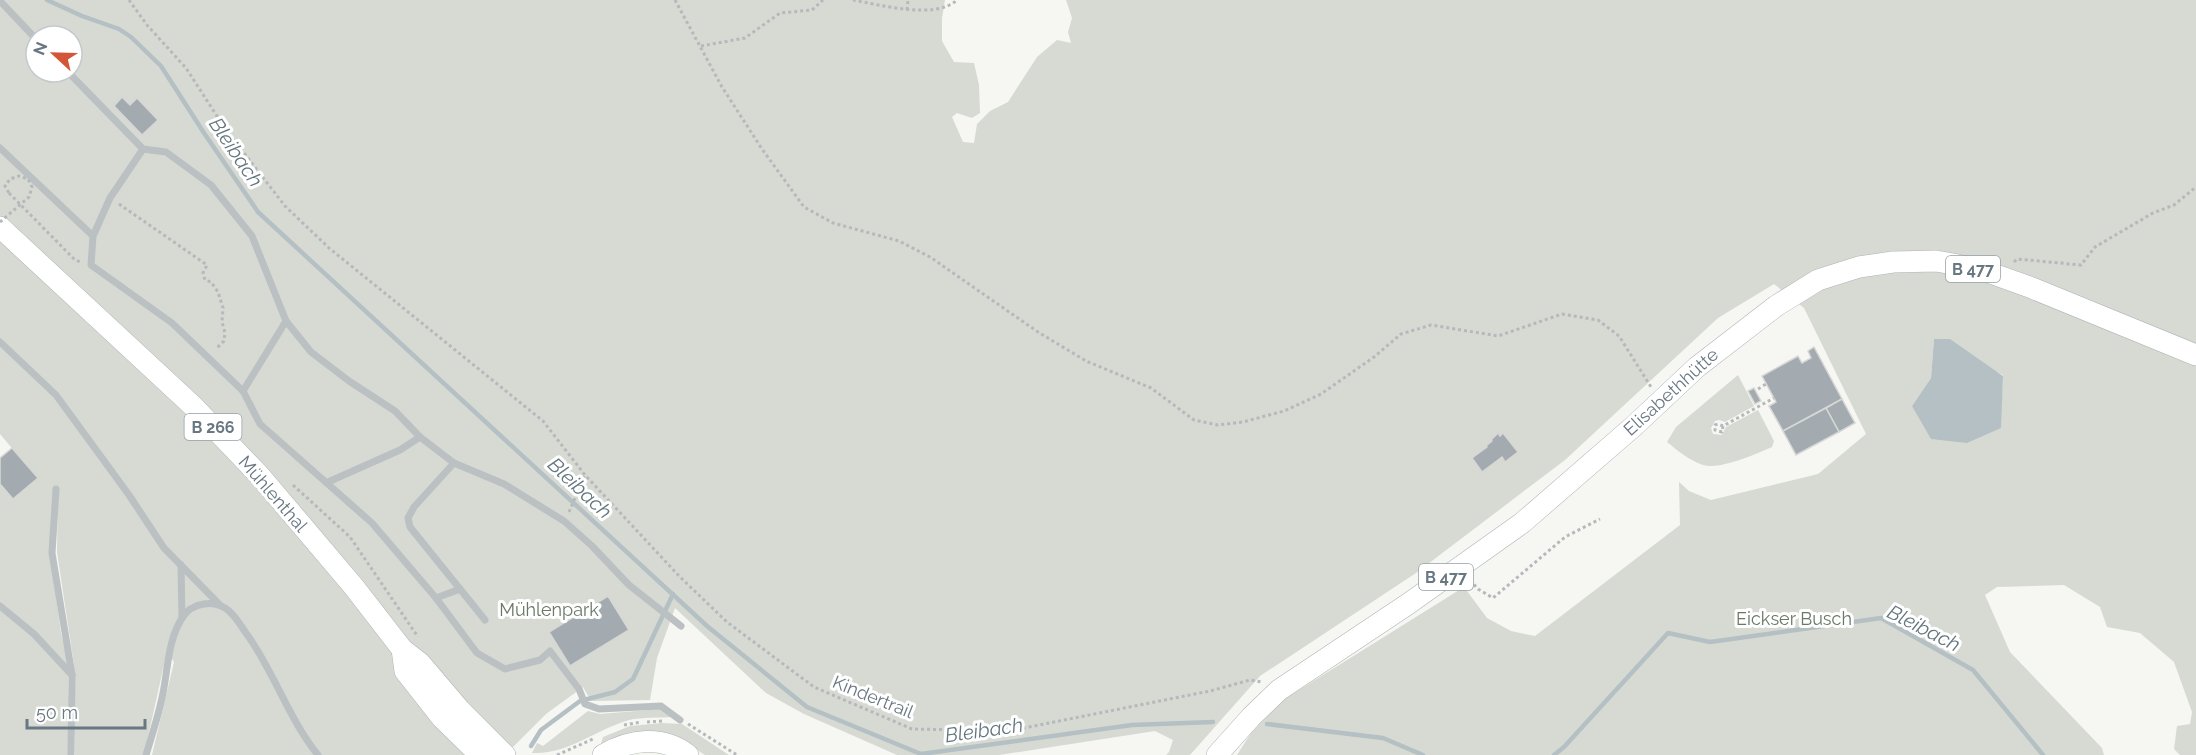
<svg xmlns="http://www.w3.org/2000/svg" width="2196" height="755" font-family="Raleway,sans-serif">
	<rect width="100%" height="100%" fill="#f6f6f3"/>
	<g fill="#d6dad3" fill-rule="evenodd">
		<path d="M0,0h945l-3,18v23l12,21 20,1 5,22 1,28 -8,5 -15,-5 -5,4 11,25 11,1 3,-19 13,-13 18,-9 29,-45 20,-17 14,3 -3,-11 4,-14 -6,-18h1130v755h-16l-6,-6 3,-23 13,-2 2,-12 -18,-50 -34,-29 -33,-6 -7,-20 -36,-22 -67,2 -12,8 25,57 92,96 2,7h-867l14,-22 32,-33 181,-113 23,31 24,13 24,5 145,-111 -1,-43 10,9 22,9 107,-26 48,-40 -62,-126 -30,-24 -56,34 -153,142 -149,113 -156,103 -70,79h-24l3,-3 4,-12 -18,-9 -156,24h-102l-93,-41 -38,-21 -91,-85 -18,50 -7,42 -59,1 -8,-14 -37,27 -41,41h-353l22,-93 -7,-11 -23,104h-69l-1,-90 -17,-113 1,-64 -8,65 11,80 7,29v93h-68v-271l13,15 24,-21 -37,-44zM36,36h36v36h-36zM1934,339l69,36 -1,21 -90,10 19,-28z"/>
		<path d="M1738,375l16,31 -29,16 -6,-2 -4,1 -4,7 2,6 9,1 4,-8 32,-17 16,31 -2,6c-16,7 -52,23 -69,18 -14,-5 -25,-14 -36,-23l9,-15z"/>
		<path d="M661,709l11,8c-14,1 -30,0 -43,3 -32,9 -62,35 -97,33l5,-10 6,3 45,-35 12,3z"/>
		<polygon points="662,723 682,724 729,755 705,755 685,742 603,748 601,744 603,737 630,726"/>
	</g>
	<polygon fill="#b4c0c3" points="1934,339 1950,339 2003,376 2001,428 1967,443 1931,439 1912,406 1931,378"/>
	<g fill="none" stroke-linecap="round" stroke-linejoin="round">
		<g stroke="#b4c0c3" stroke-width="4.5">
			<polyline points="47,0 82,16 119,29 131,37 161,66 204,133 258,212 707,626 807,707 921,754 1132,725 1213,722"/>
			<polyline points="1267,724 1383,738 1423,755"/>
			<polyline points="531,746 541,730 580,701 615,692 633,679 673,594"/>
			<polyline points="1554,755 1564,747 1668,633 1710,642 1881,618 1973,670 2043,755"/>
		</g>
	</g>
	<g fill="#a3abb0" stroke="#d7d7d6" stroke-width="1.5">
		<polygon points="122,97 130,105 137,98 158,120 142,135 114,106"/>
		<polygon points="1814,347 1842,399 1783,431 1769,406 1776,402 1762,376 1798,356 1802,363 1811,358 1808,351"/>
		<polygon points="1754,388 1761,401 1755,404 1748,391"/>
		<polygon points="1842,399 1855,423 1839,432 1826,408"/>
		<polygon points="1826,408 1839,432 1796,455 1783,431"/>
		<polygon points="1498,433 1500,436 1503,433 1518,452 1505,462 1502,457 1482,472 1472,458 1487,447 1486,446 1492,441 1491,440"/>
		<polygon points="12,448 38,478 13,499 0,484 0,458"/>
		<polygon points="608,596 629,630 570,666 549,632"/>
	</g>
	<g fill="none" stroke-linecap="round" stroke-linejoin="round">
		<defs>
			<g id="primary">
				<polyline points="0,227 194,407 260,476 354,587 402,649 420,663 460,710 505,755"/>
				<polyline points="402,649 405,671 442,718 480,755"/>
				<path d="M603,755c27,-16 60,-20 85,0"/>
				<polyline points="1217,755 1251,717 1279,690 1408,604 1522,523 1634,426 1697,367 1776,306 1818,280 1859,267 1893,262 1936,261 1953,264 1985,271 2032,288 2196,355"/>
			</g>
		</defs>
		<use href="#primary" stroke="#afb4b7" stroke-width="22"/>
		<g stroke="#b6b9bc" stroke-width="3" stroke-dasharray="3 3" stroke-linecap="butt">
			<polyline points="129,0 147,25 186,68 224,127 285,206 329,248 543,421 585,475 680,577 727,622 814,687 912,729 1009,731 1210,691 1250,680 1262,682"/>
			<polyline points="675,0 722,87 762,149 804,207 833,223 899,241 930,257 1038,332 1086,361 1151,388 1194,420 1218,425 1243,422 1284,411 1321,394 1374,357 1401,334 1431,325 1498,336 1562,314 1598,320 1619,336 1651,387"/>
			<path d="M853,0c28,5 82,20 104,0"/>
			<polyline points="907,10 908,0"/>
			<polyline points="701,46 745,38 780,13 812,10 823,0"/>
			<polyline points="9,193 75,260 81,262"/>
			<polyline points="119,204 207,265 203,273 205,280 211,282 218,292 223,308 222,322 225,333 224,341 216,349"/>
			<polyline points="2014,262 2017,259 2081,265 2095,247 2153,213 2174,205 2196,187"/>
			<polyline points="1758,389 1766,384"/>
			<polyline points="1723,426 1722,432 1715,430 1715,425 1718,424 1723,426 1774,398"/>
			<polyline points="293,485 350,537 418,637"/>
			<polyline points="569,512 585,475"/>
			<polyline points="1470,580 1478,589 1493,598 1565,537 1600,519"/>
			<polyline points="647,722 662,721"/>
			<polyline points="688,724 737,755"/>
			<polyline points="624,725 641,722"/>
			<polyline points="557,755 593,739"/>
		</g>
		<g stroke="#bbc0c3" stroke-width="7">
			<polyline points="0,1 36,39"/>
			<polyline points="68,72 143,149 166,152 211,185 252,236 286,321 311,352 349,381 395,411 420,437 454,463 504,484 564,521 592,546 629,585 681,626"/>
			<polyline points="0,148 93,236 91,265 172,323 243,391 260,424 372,523 436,598 477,653 505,669 540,660 550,651 579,689 585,704 599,709 661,706 680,720"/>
			<polyline points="93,236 110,198 143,149"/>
			<polyline points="0,342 56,395 129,495 164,548 219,604"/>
			<polyline points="243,391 286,321"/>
			<polyline points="454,463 414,507 408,518 410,527 485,620"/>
			<polyline points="328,482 400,450 420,437"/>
			<polyline points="56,489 52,553 72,675 71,755"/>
			<polyline points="181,565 182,618"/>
			<polyline points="436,598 460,589"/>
			<polyline points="0,606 34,634 72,675"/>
			<path d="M146,755c6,-20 13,-41 17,-62 5,-25 5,-53 19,-75 10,-16 33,-19 47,-7 7,6 12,15 17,22 28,38 42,85 72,122"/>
		</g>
		<use href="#primary" stroke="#fff" stroke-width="21"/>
		<polyline stroke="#b6b9bc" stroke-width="3" stroke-dasharray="3 3" stroke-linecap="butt" points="0,222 29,197 32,187 28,179 19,176 10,179 5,186 9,193"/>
	</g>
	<g text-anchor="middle" stroke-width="6" stroke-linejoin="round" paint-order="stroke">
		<g fill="#fff" stroke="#95a0a7" stroke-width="1.5">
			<rect x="1946" y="256" width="54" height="26" rx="4.5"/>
			<rect x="184.5" y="414" width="57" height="26" rx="4.5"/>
			<rect x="1419" y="564" width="54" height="26" rx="4.5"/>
		</g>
		<g font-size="16" font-weight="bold" fill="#687781">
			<text x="1973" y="275">B 477</text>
			<text x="213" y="433">B 266</text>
			<text x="1446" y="583">B 477</text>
		</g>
		<g font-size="18" fill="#687781" stroke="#fff">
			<text transform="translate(1671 392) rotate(-42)" y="6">Elisabethhütte</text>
			<text transform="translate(273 494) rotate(49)" y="6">Mühlenthal</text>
			<text transform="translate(873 697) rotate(22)" y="6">Kindertrail</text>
		</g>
		<g font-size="18" fill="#6a7966" stroke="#fff">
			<text x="549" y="616">Mühlenpark</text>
			<text x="1794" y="625">Eickser Busch</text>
		</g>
		<g font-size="20" font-style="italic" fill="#63777e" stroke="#fff">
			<text transform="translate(236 152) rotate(56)" y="7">Bleibach</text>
			<text transform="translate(580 488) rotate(43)" y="7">Bleibach</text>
			<text transform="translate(1924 628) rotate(27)" y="7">Bleibach</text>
			<text transform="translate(984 730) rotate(-8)" y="7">Bleibach</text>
		</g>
	</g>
	<g transform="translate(54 54) rotate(292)"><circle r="28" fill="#ffffff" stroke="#c3c9cd" stroke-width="1.5"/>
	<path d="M0-4.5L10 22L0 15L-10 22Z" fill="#d25637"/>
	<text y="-9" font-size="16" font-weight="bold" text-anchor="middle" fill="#687781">N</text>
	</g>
	<path d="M27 719v9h118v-9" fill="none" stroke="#687781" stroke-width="3"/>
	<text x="36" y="719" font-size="18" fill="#687781" stroke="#ffffff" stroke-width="4.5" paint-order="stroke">50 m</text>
</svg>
